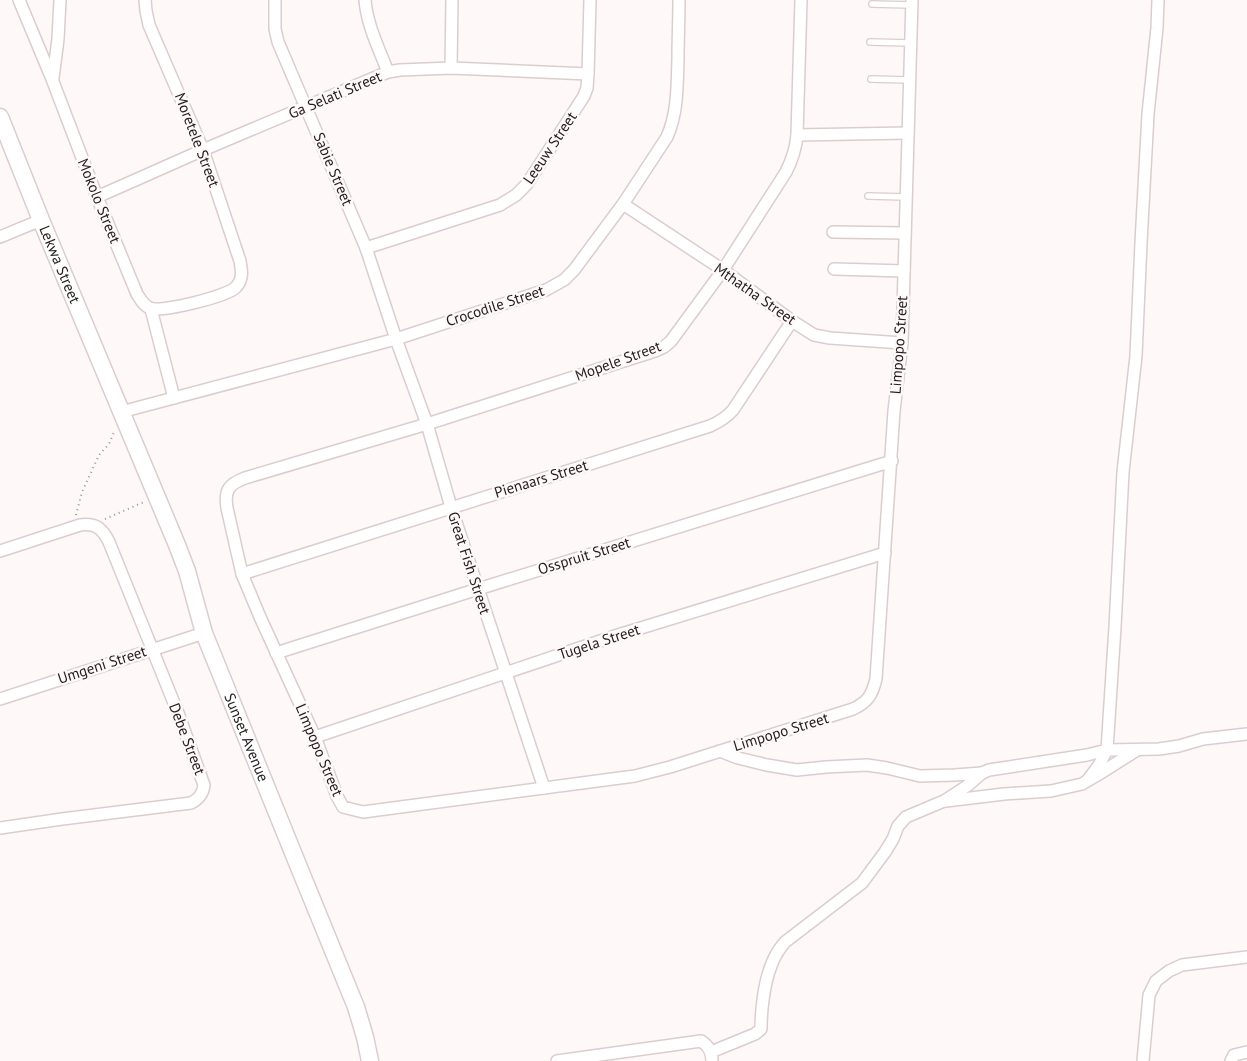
<svg xmlns="http://www.w3.org/2000/svg" width="1247" height="1061" font-family="'PT Sans',sans-serif">
	<rect width="100%" height="100%" fill="#fef8f8"/>
	<g fill="none" stroke-linecap="round" stroke-linejoin="round">
		<defs>
			<g id="lane">
				<polyline points="872,4 912,5"/>
				<polyline points="870,42 911,43"/>
				<polyline points="871,79 910,80"/>
				<polyline points="868,196 906,197"/>
			</g>
			<g id="street">
				<path d="M19,0l33,79 45,118 40,97c4,6 7,12 13,14 10,5 79,-12 86,-21 7,-7 6,-16 4,-26l-37,-111 -54,-125 -3,-14 -1,-11"/>
				<polyline points="275,0 275,29 278,42 366,248 396,339 427,424 451,507 544,788"/>
				<path d="M365,0c2,25 14,49 23,72"/>
				<path d="M801,0l-4,135c-1,13 -5,25 -11,37l-63,98 -52,71 -7,6 -9,4 -228,73 -182,54c-16,6 -21,12 -18,30l15,66 18,43 55,120 22,59 6,11 20,5 272,-36 35,-9 183,-58c15,-7 19,-14 23,-30l18,-268 8,-68 10,-343"/>
				<polyline points="451,68 452,0"/>
				<polyline points="53,78 58,39 60,0"/>
				<polyline points="797,135 908,133"/>
				<polyline points="97,197 203,150 388,72 400,70 451,68 588,74"/>
				<polyline points="623,204 723,270 792,321 814,335 830,338 902,343"/>
				<polyline points="833,232 905,233"/>
				<polyline points="0,237 41,220"/>
				<polyline points="366,248 500,205 516,195 527,184 584,96 587,88 588,74 590,0"/>
				<polyline points="834,269 904,271"/>
				<polyline points="151,309 174,398"/>
				<path d="M121,412l275,-73 150,-49 18,-10 10,-10 49,-66 44,-67c11,-25 10,-51 11,-78 0,-20 1,-39 1,-59"/>
				<path d="M0,551l80,-26c16,-2 22,3 29,17l69,171 26,72c-1,9 -5,14 -13,18l-129,16 -62,9"/>
				<path d="M242,574l468,-148c9,-4 16,-8 23,-16l59,-89"/>
				<polyline points="276,653 478,589 892,461"/>
				<polyline points="0,699 204,633"/>
				<polyline points="315,737 618,635 885,553"/>
				<polyline points="720,751 738,758 767,765 797,770 826,767 867,765 887,768 920,776 955,775 982,773"/>
				<polyline points="1088,780 1099,765 1107,750 1115,627 1123,472 1136,356 1141,243 1148,114 1157,28 1158,0"/>
				<polyline points="946,801 1004,794 1051,791 1082,784 1099,774 1137,750"/>
				<path d="M711,1052l44,-18 6,-5c0,-18 3,-46 10,-63 3,-9 8,-17 14,-24l77,-59 23,-31 8,-13 5,-13 8,-9 38,-16 23,-15 15,-13 7,-3 98,-15 20,-5 52,-1 20,-3 24,-7 44,-5"/>
				<path d="M557,1061l144,-20c8,5 11,11 11,20"/>
				<polyline points="1143,1061 1149,995 1156,981 1169,971 1182,965 1247,957"/>
				<polyline points="1231,1061 1234,1055 1247,1052"/>
			</g>
			<g id="secondary">
				<path id="s1" d="M0,117l41,103 136,325 10,26 17,62 92,227 60,147 9,30 5,24"/>
			</g>
		</defs>
		<use href="#lane" stroke="#dccdcd" stroke-width="8"/>
		<use href="#street" stroke="#dccdcd" stroke-width="14"/>
		<use href="#secondary" stroke="#dccdcd" stroke-width="19"/>
		<g stroke="#9b9595" stroke-width="2" stroke-dasharray="1 4" stroke-linecap="butt">
			<polyline points="76,515 82,492 99,455 109,444 114,432"/>
			<polyline points="105,519 144,502"/>
		</g>
		<use href="#lane" stroke="#fff" stroke-width="5.5"/>
		<use href="#street" stroke="#fff" stroke-width="11"/>
		<use href="#secondary" stroke="#fff" stroke-width="16"/>
	</g>
	<g text-anchor="middle" stroke-width="5" stroke-linejoin="round" paint-order="stroke">
		<g font-size="15" fill="#221d1d" stroke="#fef8f8">
			<text transform="translate(335 95) rotate(-23)" y="5">Ga Selati Street</text>
			<text transform="translate(197 140) rotate(69)" y="5">Moretele Street</text>
			<text transform="translate(550 148) rotate(-56)" y="5">Leeuw Street</text>
			<text transform="translate(333 169) rotate(67)" y="5">Sabie Street</text>
			<text transform="translate(99 201) rotate(68)" y="5">Mokolo Street</text>
			<text dy="5" stroke="none"><textPath href="#s1" startOffset="159">Lekwa Street</textPath></text>
			<text transform="translate(755 294) rotate(35)" y="5">Mthatha Street</text>
			<text transform="translate(495 306) rotate(-18)" y="5">Crocodile Street</text>
			<text transform="translate(899 345) rotate(-86)" y="5">Limpopo Street</text>
			<text transform="translate(618 361) rotate(-20)" y="5">Mopele Street</text>
			<text transform="translate(541 479) rotate(-17)" y="5">Pienaars Street</text>
			<text transform="translate(584 556) rotate(-17)" y="5">Osspruit Street</text>
			<text transform="translate(469 563) rotate(72)" y="5">Great Fish Street</text>
			<text transform="translate(599 642) rotate(-18)" y="5">Tugela Street</text>
			<text transform="translate(102 665) rotate(-18)" y="5">Umgeni Street</text>
			<text transform="translate(781 732) rotate(-17)" y="5">Limpopo Street</text>
			<text dy="5" stroke="none"><textPath href="#s1" startOffset="668">Sunset Avenue</textPath></text>
			<text transform="translate(187 739) rotate(69)" y="5">Debe Street</text>
			<text transform="translate(319 750) rotate(67)" y="5">Limpopo Street</text>
		</g>
	</g>
</svg>
